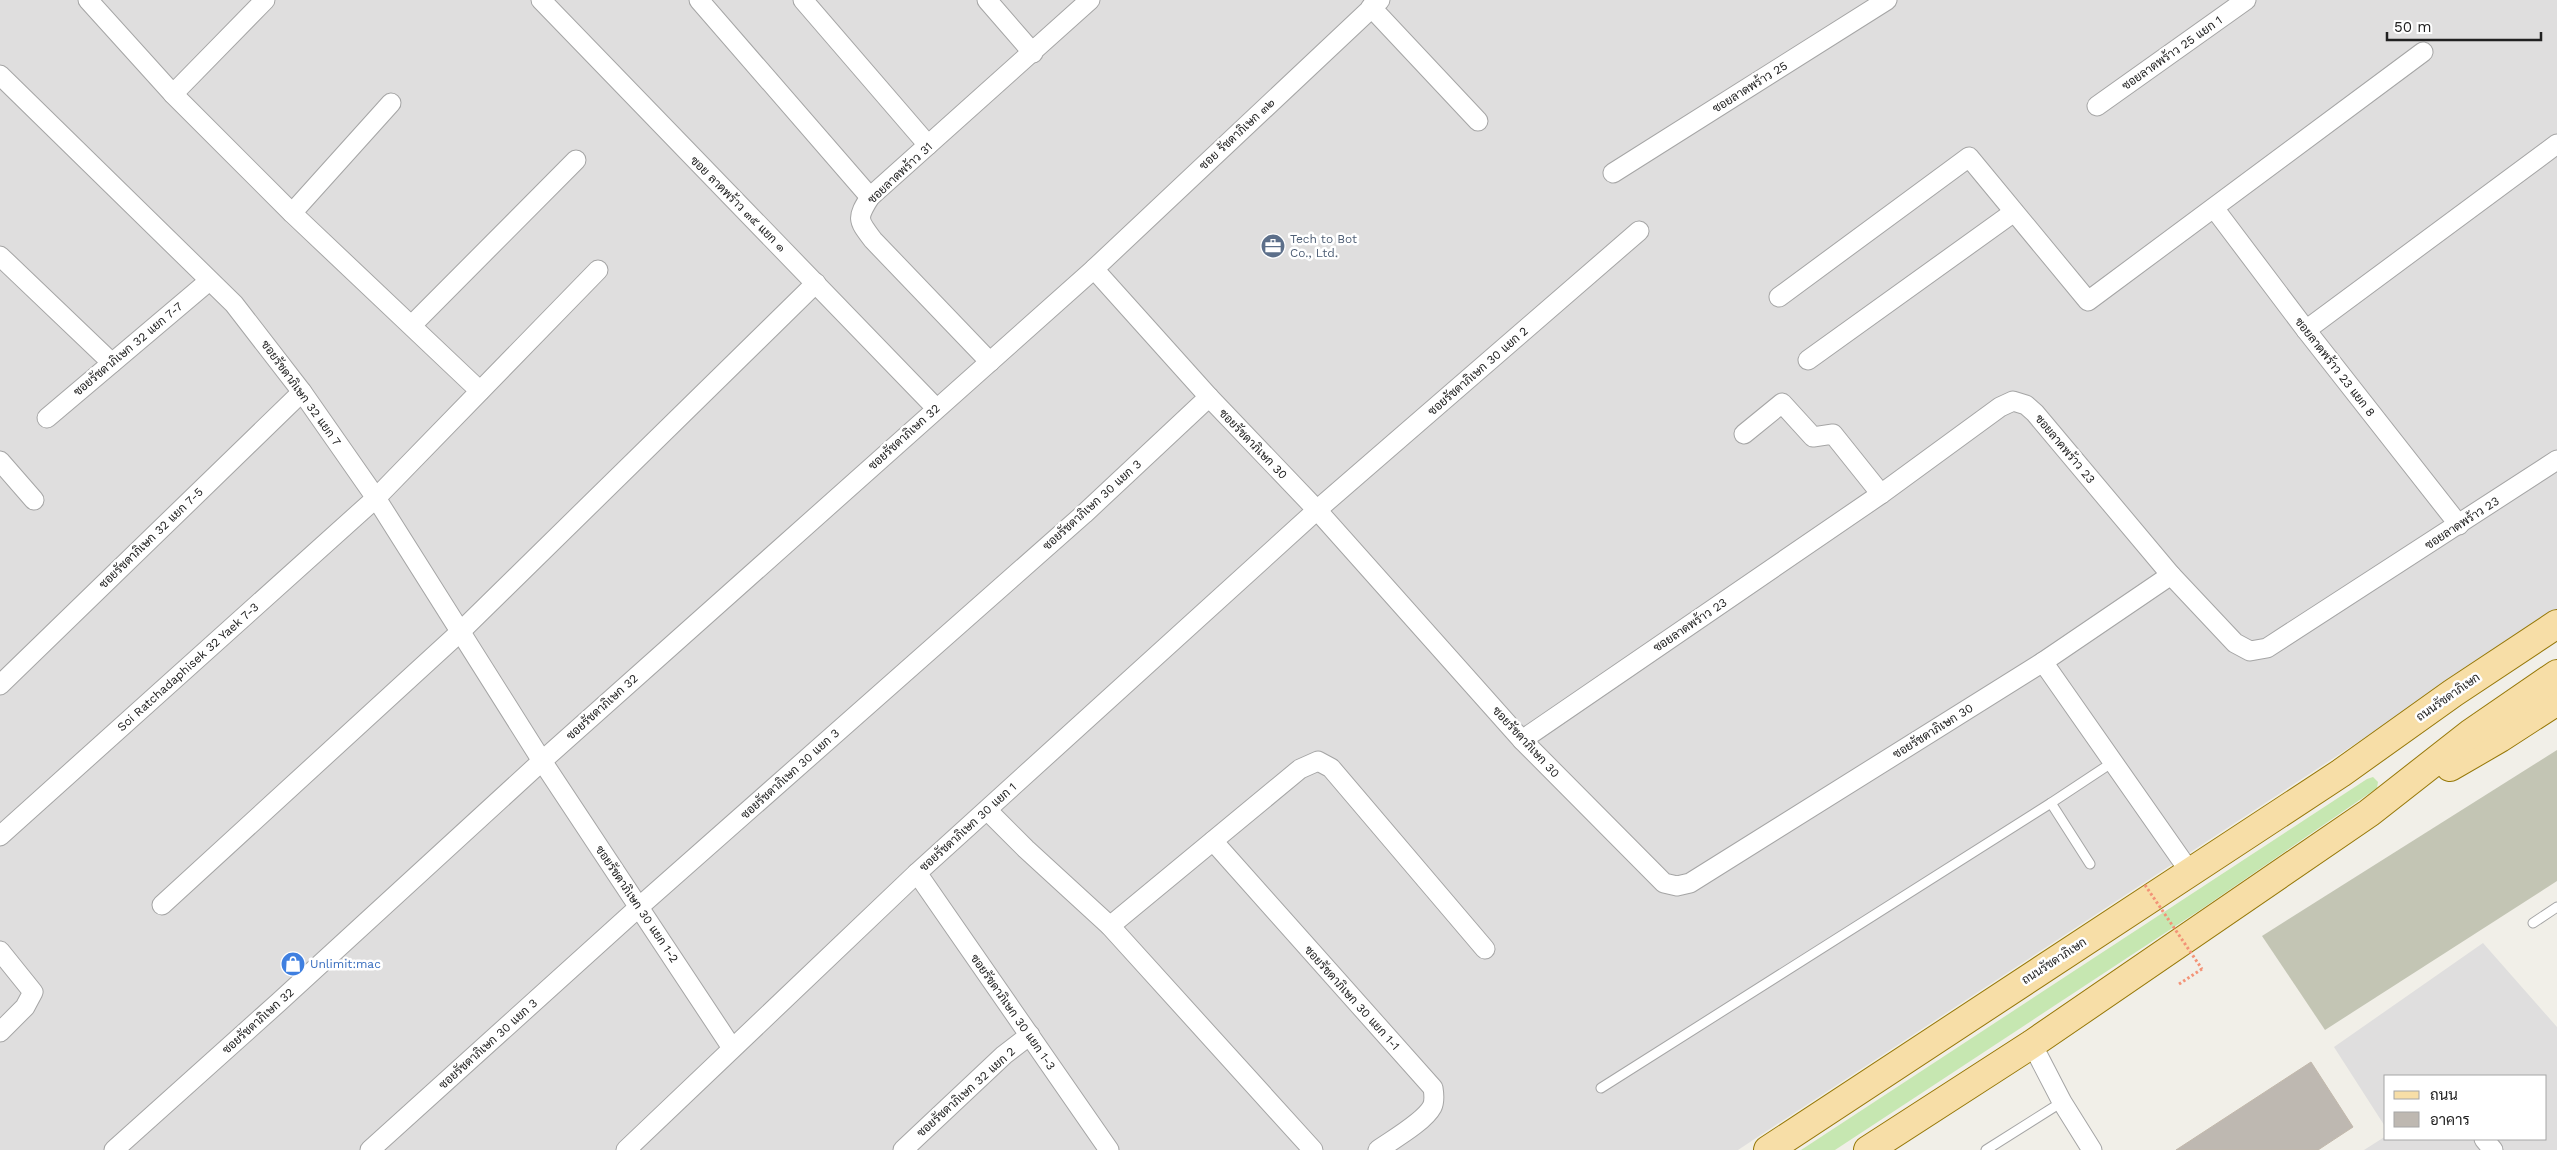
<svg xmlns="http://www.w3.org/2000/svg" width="2557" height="1150" font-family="'Work Sans',Sarabun,sans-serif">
	<rect width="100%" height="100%" fill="#f1efe8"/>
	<g fill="#dfdede">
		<polygon points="0,0 2557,0 2557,611 1738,1150 0,1150"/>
		<polygon points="2483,943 2557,1027 2557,1150 2364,1150 2386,1136 2386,1139 2546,1139 2546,1076 2386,1076 2386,1128 2334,1047"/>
	</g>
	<polygon fill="#c3c5b4" points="2557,750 2557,881 2325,1030 2262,936"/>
	<polygon fill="#c6e7b1" points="2373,777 2378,782 2377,788 2203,908 1835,1150 1801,1150 2367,779"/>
	<polygon fill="#beb8b1" stroke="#c2b8ab" points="2311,1062 2353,1127 2318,1150 2176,1150"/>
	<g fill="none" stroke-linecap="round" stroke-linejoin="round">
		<defs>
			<g id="lane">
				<polyline points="2051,803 2113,762"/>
				<polyline points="2533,923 2557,907"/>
				<polyline points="1601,1088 2051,803 2090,864"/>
				<polyline points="1986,1150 2062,1102"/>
			</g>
			<g id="street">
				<polyline points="88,0 173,94 265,0"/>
				<polyline points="541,0 936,408"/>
				<polyline points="699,0 870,197"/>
				<polyline points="803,0 928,145"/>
				<polyline points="987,0 1033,53"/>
				<polyline points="1371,7 1478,121"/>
				<polyline points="0,75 234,304 302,392 376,498 542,761 732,1048"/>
				<polyline points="173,94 292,213 480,391"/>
				<polyline points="2097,106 2246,0"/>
				<polyline points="1613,173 1887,0"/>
				<polyline points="2214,208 2306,330 2459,525"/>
				<polyline points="292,213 391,103"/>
				<polyline points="0,256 112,363"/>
				<polyline points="1094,269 1209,397 1317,510 1522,740 1664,883 1677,886 1690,883 2043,662 2190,872"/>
				<polyline points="1779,297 1969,157 2088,301 2423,52"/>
				<polyline points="412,325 576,160"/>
				<polyline points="2306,330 2557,144"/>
				<polyline points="1808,360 2014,212"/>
				<path d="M990,362l-117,-122c-15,-20 -17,-21 -3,-43l220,-197"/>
				<polyline points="47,418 209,281"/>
				<polyline points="1744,434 1782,403 1813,437 1833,434 1881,494"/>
				<polyline points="0,461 34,500"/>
				<polyline points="2043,662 2171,575"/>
				<polyline points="0,685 302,392"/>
				<polyline points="1522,740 1881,494 2000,407 2013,401 2026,405 2035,413 2171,575 2235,643 2250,651 2267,648 2557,460"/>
				<polyline points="987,810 1026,849 1110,926 1313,1150"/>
				<polyline points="0,836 376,498 598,270"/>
				<path d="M1213,841l220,247c1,6 2,13 -1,19 -8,15 -40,33 -54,43"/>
				<polyline points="917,873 1109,1150"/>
				<polyline points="162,905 459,633 816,283"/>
				<polyline points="1110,926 1300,769 1318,761 1331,768 1485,949"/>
				<polyline points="0,951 33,992 25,1007 0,1032"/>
				<polyline points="2032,1044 2062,1102 2092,1150"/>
				<polyline points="2484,1139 2493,1150"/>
				<polyline points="114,1150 279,1002 542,761 1094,269 1380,0"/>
				<polyline points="370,1150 639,907 1084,514 1209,397"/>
				<polyline points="626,1150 917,873 1317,510 1639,231"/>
				<polyline points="903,1150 1004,1055 1030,1035"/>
			</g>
			<g id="primary">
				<polyline points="2450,767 2500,738 2557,701"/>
				<polyline points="1768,1150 2341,773 2453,693 2557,624"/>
				<polyline points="1868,1150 2032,1044 2369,813 2471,733 2557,674"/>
			</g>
		</defs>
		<use href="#lane" stroke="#a5a5a5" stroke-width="11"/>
		<use href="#street" stroke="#a5a5a5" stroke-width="21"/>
		<use href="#primary" stroke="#967808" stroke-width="30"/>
		<polyline stroke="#f39377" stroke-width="3" stroke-dasharray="2.5 2.5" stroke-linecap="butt" points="2179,984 2202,969"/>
		<use href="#lane" stroke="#fff" stroke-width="9"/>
		<use href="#street" stroke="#fff" stroke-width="19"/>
		<use href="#primary" stroke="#f7dea7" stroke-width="28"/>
		<polyline stroke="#f39377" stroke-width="3" stroke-dasharray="2.5 2.5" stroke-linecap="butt" points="2145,885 2202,969"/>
	</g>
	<defs>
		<symbol id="office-disc" viewBox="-11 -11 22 22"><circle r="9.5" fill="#5c6f8a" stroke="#fff"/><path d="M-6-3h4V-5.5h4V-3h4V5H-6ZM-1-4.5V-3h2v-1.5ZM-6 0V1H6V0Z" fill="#fff"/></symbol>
		<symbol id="shop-disc" viewBox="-11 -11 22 22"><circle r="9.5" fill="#3f7fe0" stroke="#fff"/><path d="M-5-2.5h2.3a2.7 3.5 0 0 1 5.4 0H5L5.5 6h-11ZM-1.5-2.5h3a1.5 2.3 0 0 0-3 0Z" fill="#fff"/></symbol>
	</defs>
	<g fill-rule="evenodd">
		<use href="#office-disc" x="1259" y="232" width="28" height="28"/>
		<use href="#shop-disc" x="279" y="950" width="28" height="28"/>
	</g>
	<g text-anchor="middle" stroke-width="5" stroke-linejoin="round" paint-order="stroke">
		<g font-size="12" fill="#212121" stroke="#fff">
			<text transform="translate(2172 53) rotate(-35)" y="4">ซอยลาดพร้าว 25 แยก 1</text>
			<text transform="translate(1750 87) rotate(-32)" y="4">ซอยลาดพร้าว 25</text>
			<text transform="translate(1237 134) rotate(-43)" y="4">ซอย รัชดาภิเษก ๓๒</text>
			<text transform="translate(900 173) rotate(-43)" y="4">ซอยลาดพร้าว 31</text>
			<text transform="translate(738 204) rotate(45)" y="4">ซอย ลาดพร้าว ๓๕ แยก ๑</text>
			<text transform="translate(128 349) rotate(-40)" y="4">ซอยรัชดาภิเษก 32 แยก 7-7</text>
			<text transform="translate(2335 367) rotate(52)" y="4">ซอยลาดพร้าว 23 แยก 8</text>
			<text transform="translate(1478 371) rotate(-41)" y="4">ซอยรัชดาภิเษก 30 แยก 2</text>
			<text transform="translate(301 393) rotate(54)" y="4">ซอยรัชดาภิเษก 32 แยก 7</text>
			<text transform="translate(904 437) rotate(-42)" y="4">ซอยรัชดาภิเษก 32</text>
			<text transform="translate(1253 444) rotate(46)" y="4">ซอยรัชดาภิเษก 30</text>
			<text transform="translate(2065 449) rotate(50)" y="4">ซอยลาดพร้าว 23</text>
			<text transform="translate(1092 505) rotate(-42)" y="4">ซอยรัชดาภิเษก 30 แยก 3</text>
			<text transform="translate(2462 523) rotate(-33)" y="4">ซอยลาดพร้าว 23</text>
			<text transform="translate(151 538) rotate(-44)" y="4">ซอยรัชดาภิเษก 32 แยก 7-5</text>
			<text transform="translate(1690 625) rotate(-34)" y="4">ซอยลาดพร้าว 23</text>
			<text transform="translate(188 667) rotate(-42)" y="4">Soi Ratchadaphisek 32 Yaek 7-3</text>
			<text transform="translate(2448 697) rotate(-35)" y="4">ถนนรัชดาภิเษก</text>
			<text transform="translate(602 707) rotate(-42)" y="4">ซอยรัชดาภิเษก 32</text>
			<text transform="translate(1933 731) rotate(-32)" y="4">ซอยรัชดาภิเษก 30</text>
			<text transform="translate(1526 742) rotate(47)" y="4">ซอยรัชดาภิเษก 30</text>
			<text transform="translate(790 774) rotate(-42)" y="4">ซอยรัชดาภิเษก 30 แยก 3</text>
			<text transform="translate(968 827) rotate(-42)" y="4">ซอยรัชดาภิเษก 30 แยก 1</text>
			<text transform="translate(637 904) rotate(56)" y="4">ซอยรัชดาภิเษก 30 แยก 1-2</text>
			<text transform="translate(2054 961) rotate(-33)" y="4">ถนนรัชดาภิเษก</text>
			<text transform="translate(1352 998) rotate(48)" y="4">ซอยรัชดาภิเษก 30 แยก 1-1</text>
			<text transform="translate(1013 1012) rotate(55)" y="4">ซอยรัชดาภิเษก 30 แยก 1-3</text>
			<text transform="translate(258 1021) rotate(-42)" y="4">ซอยรัชดาภิเษก 32</text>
			<text transform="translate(488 1044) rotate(-42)" y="4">ซอยรัชดาภิเษก 30 แยก 3</text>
			<text transform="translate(966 1092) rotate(-42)" y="4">ซอยรัชดาภิเษก 32 แยก 2</text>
		</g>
		<g font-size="12" fill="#4e5e75" stroke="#fff" text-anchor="start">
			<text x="1290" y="243">Tech to Bot<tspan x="1290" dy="14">Co., Ltd.</tspan></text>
		</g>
		<g font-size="12" fill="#366cbe" stroke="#fff" text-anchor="start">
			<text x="310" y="968">Unlimit:mac</text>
		</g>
	</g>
	<rect x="2384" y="1075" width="162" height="65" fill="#ffffff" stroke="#a6a6a6"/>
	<rect x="2394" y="1091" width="25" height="8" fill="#f7dea7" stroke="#a6a6a6"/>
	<text x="2430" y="1100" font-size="15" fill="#212121">ถนน</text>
	<rect x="2394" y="1112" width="25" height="15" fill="#beb8b1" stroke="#a6a6a6"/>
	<text x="2430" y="1125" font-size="15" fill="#212121">อาคาร</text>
	<path d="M2387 32v8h154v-8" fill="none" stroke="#212121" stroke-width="2.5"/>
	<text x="2394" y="32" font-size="15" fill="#212121" stroke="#ffffff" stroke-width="4" paint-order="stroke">50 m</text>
</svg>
